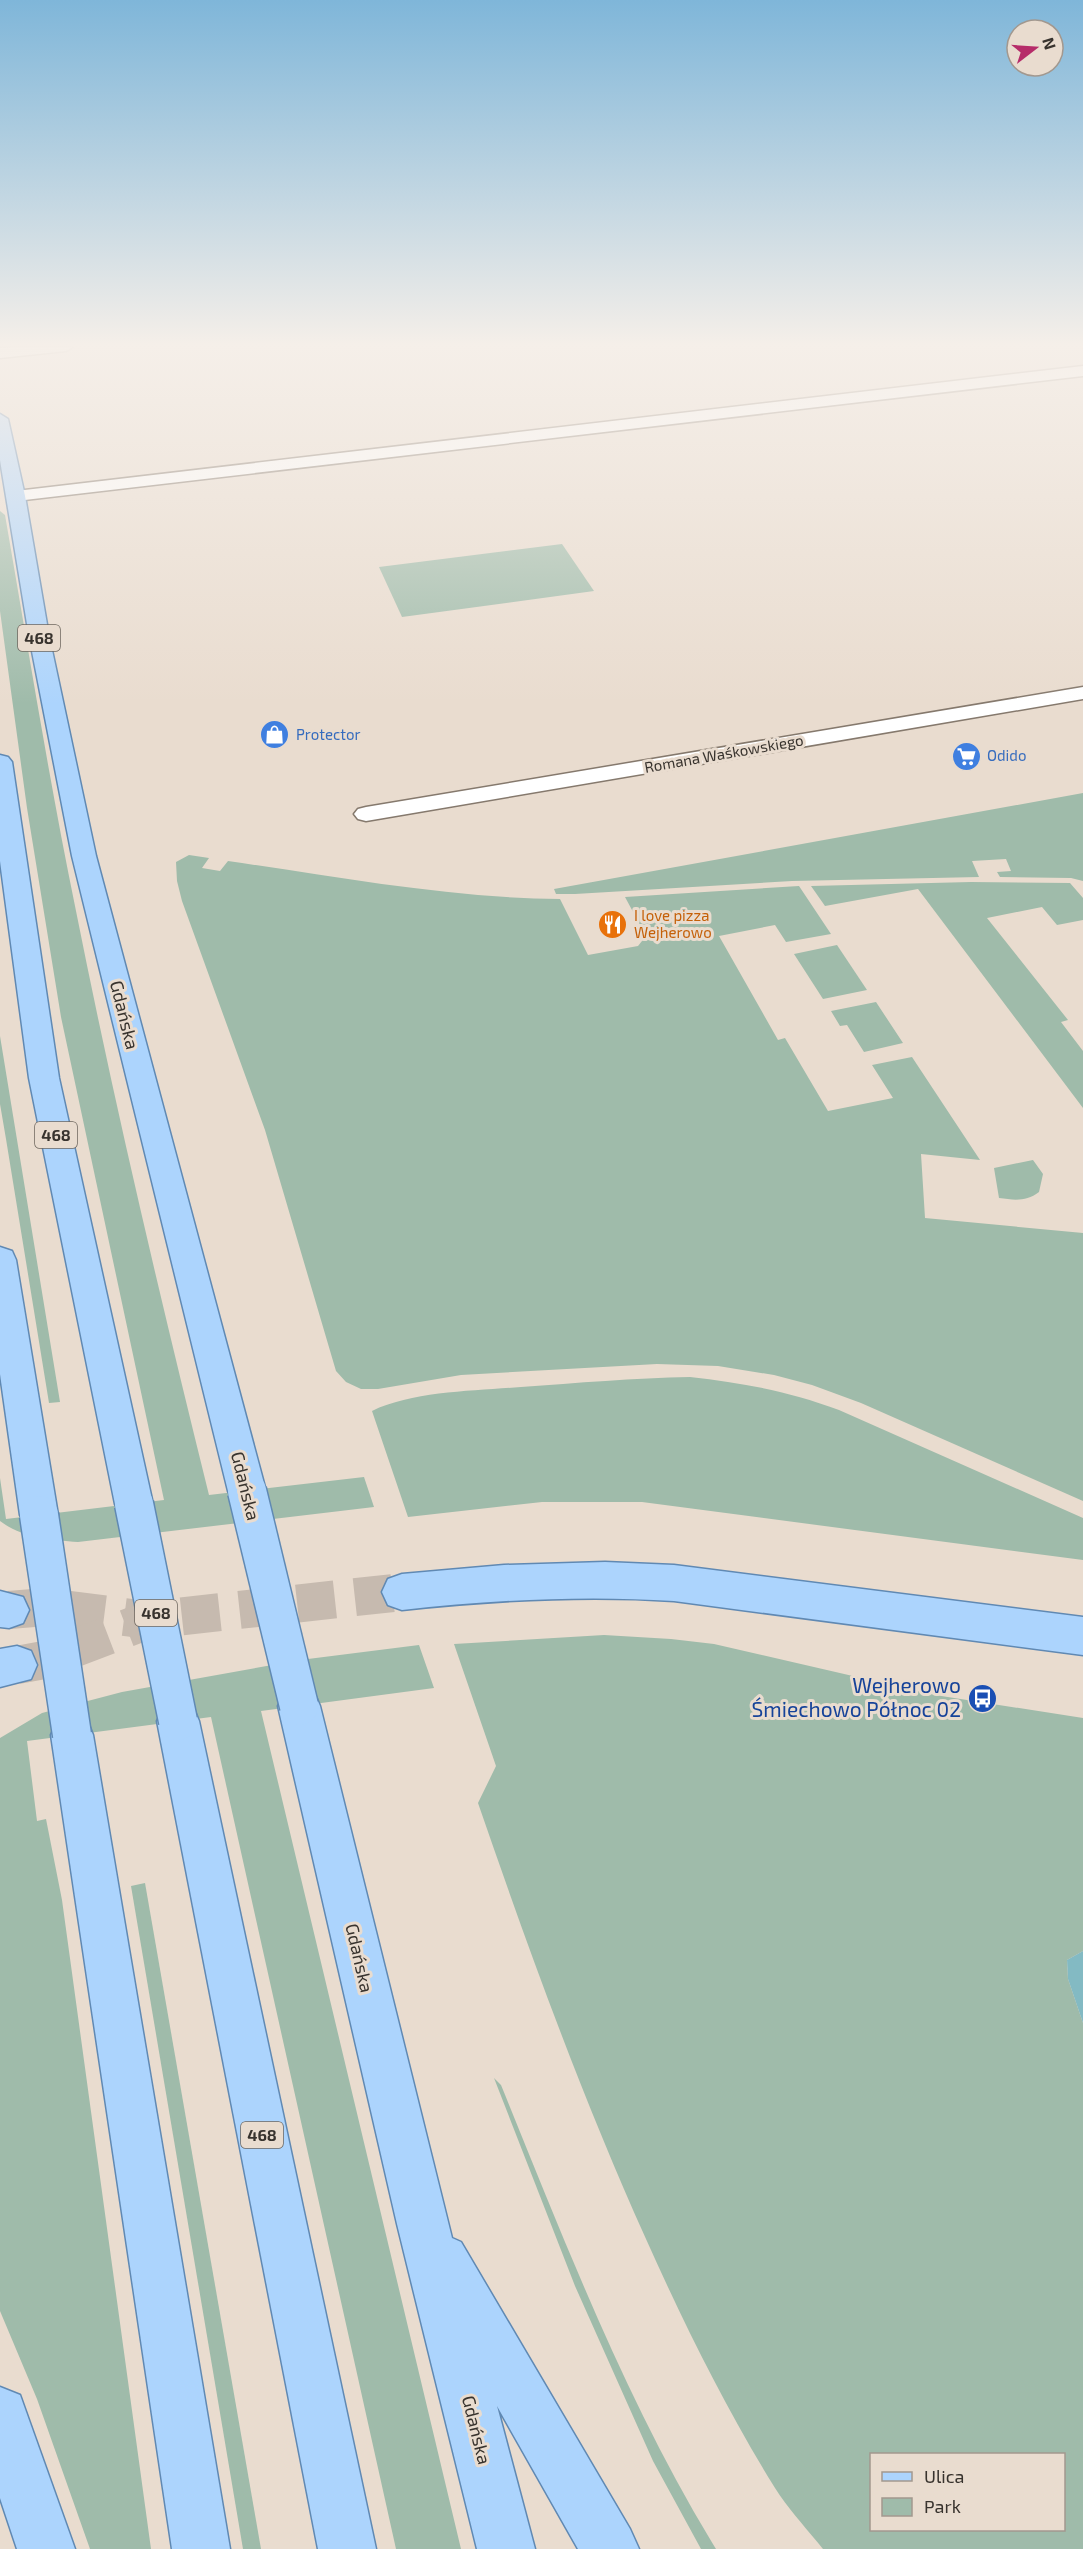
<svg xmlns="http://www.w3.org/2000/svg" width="1083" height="2549" font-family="'Exo 2',sans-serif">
	<rect width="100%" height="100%" fill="#e9dccf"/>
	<g fill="#9fbbaa" fill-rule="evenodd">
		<path d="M0,511l5,4c23,132 44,265 71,396 39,196 85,390 133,584l155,-18 10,30 -296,35c-27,-2 -56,-4 -78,-21v-43l6,41 158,-19 -103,-483 -34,-209 -27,-197z"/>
		<polygon points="562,544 594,591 402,617 379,567"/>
		<polygon points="1083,793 1083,881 1071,878 1000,877 997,872 1011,871 1006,859 972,861 979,877 792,881 575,894 556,894 554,889"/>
		<path d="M189,855l20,3 -7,10 18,3 8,-10c110,16 221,37 332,38l28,56 50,-9 8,-10 -21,-39 174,-11 32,48 -45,8 -11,-17 -56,11 59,104 7,-2 43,73 65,-13 -21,-33 40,-8 68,103 -59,-6 4,64 158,15v268l-222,-98 -49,-18 -38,-10 -56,-9 -61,-2 -196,11 -83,14h-17l-15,-7 -10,-11 -71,-241 -83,-229 -5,-20 -1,-19z"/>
		<polygon points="971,882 1070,883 1083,898 1083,920 1057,925 1042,907 987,918 1068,1020 1061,1022 1083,1051 1083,1108 918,889 825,906 811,886"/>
		<polygon points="837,945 867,990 823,999 794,954"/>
		<polygon points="876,1002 903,1043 864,1052 847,1025 840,1026 831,1011"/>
		<polygon points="0,1036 60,1402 49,1403 6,1139 0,1104"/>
		<path d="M1033,1160l10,14 -4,18c-13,10 -25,8 -40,6l-5,-30z"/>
		<path d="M690,1377c53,6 98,14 149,33l244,108v42l-441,-58h-100l-134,15 -36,-106c42,-20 103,-20 149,-24 56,-4 113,-9 169,-10z"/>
		<path d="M604,1635l67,4 43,5 221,51 148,23v233l-16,9 1,19 15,44v526h-260c-16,-20 -34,-39 -48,-61 -49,-79 -91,-164 -129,-249 -64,-142 -117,-288 -168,-436l18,-37 -42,-122zM872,2454h192v76h-192z"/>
		<polygon points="419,1645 434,1688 261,1711 461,2549 396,2549 211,1717 27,1741 37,1821 46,1819 62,1900 151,2549 90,2549 37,2399 0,2311 0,1738 42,1713 122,1692 300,1660"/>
		<polygon points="145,1883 261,2549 243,2549 131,1886"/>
		<path d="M494,2078l7,7c64,157 126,319 215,464h-15l-48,-88 -78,-175z"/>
	</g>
	<polygon fill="#83bac3" points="1083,1951 1083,2023 1068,1979 1067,1960"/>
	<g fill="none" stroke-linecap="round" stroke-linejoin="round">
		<g stroke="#c6baaf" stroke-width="38" stroke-dasharray="38 20" stroke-linecap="butt">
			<polyline points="9,1610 46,1607 148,1620 402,1592"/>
			<polyline points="17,1665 44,1660 143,1622"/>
		</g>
		<defs>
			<g id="minor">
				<polygon points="20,347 73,347 66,351 0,358 0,348"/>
				<polygon points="1083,366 1083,376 16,501 10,500 7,496 10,492 16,491"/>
				<polygon points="1083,687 1083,699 366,821 358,819 354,814 358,809 366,807"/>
			</g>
			<g id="major">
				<polygon points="0,414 8,419 25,496 49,636 96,856 266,1491 260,1503 247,1507 234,1503 228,1491 72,856 29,636 0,460"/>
				<polygon points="0,755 8,757 12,762 59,1078 153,1504 147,1516 134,1521 121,1516 115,1504 29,1078 0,861"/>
				<polygon points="0,1247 12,1251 16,1260 58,1515 52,1527 39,1532 26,1527 20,1515 0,1374"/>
				<path d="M605,1562l69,3 409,52v38l-409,-54c-91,-6 -181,-1 -272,9l-14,-5 -6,-13 6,-13 14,-5 102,-9z"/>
				<polygon points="0,1591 23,1597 29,1610 23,1623 9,1628 0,1627"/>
				<polygon points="17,1646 31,1651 37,1665 31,1679 0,1687 0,1649"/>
				<polygon points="299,1686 314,1692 320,1706 452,2238 461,2242 630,2529 639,2549 578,2549 497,2406 535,2549 477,2549 397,2224 278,1706 284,1692"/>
				<polygon points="178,1701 193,1707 199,1721 376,2549 318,2549 157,1721 163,1707"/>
				<polygon points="72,1714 87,1720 93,1735 230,2549 172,2549 51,1735 57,1720"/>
				<polygon points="0,2387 20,2395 75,2549 17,2549 0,2498"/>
			</g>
		</defs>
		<use href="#minor" stroke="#85796d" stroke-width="3"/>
		<use href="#major" stroke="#6089b3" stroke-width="3"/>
		<use href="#minor" fill="#fff" fill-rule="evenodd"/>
		<use href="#major" fill="#acd4fd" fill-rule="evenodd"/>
		<defs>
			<g id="major-bridge">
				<polyline points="247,1491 299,1706"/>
				<polyline points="134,1504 178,1721"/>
				<polyline points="39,1515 72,1735"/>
			</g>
		</defs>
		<use href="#major-bridge" stroke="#6089b3" stroke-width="41" stroke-linecap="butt"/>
		<use href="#major-bridge" stroke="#acd4fd" stroke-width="38"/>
	</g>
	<linearGradient id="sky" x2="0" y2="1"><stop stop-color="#7fb6d9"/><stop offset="0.49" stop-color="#f5efe9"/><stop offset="1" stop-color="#f5efe9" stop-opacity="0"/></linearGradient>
	<rect width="1083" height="704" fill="url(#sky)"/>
	<defs>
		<symbol id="shop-disc" viewBox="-11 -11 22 22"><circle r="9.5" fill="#3f7fe0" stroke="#e9dccf"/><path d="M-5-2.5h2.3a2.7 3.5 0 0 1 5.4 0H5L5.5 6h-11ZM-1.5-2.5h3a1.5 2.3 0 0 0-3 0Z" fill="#fff"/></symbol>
		<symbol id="supermarket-disc" viewBox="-11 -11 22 22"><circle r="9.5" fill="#3f7fe0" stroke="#e9dccf"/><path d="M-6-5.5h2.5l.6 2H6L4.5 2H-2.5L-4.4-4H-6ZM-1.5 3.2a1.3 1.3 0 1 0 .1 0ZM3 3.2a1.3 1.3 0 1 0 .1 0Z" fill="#fff"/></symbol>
		<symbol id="restaurant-disc" viewBox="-11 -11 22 22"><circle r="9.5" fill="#e8710a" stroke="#e9dccf"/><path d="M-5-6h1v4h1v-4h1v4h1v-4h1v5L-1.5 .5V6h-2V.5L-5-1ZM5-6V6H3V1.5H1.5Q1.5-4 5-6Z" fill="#fff"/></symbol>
		<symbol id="bus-disc" viewBox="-11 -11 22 22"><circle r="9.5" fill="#1a4fb4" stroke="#e9dccf"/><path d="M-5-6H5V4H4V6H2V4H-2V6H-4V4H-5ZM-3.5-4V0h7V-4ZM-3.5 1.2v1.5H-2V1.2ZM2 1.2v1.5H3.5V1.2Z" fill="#fff"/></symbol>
	</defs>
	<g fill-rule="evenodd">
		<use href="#shop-disc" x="258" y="718" width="33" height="33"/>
		<use href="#supermarket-disc" x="950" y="740" width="33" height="33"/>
		<use href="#restaurant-disc" x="596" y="908" width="33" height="33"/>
		<use href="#bus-disc" x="966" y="1682" width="33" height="33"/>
	</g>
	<g text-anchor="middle" stroke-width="6" stroke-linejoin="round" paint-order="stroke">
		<g font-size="15" fill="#366cbe" stroke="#e9dccf" text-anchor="start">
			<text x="296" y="740">Protector</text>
			<text x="987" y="761">Odido</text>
		</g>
		<g font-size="15" fill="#38332e" stroke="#e9dccf">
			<text transform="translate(724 754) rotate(-10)" y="5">Romana Waśkowskiego</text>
		</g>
		<g font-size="15" fill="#c56008" stroke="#e9dccf" text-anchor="start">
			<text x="634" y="921">I love pizza<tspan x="634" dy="17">Wejherowo</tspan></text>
		</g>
		<g fill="#e9dccf" stroke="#6d665e" stroke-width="1.5">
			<rect x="18" y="625" width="42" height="26" rx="4.5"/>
			<rect x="35" y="1122" width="42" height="26" rx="4.5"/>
			<rect x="135" y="1600" width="42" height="26" rx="4.5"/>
			<rect x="241" y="2122" width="42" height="26" rx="4.5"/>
		</g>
		<g font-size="16" font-weight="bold" fill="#38332e">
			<text x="39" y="644">468</text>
			<text x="56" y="1141">468</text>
			<text x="156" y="1619">468</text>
			<text x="262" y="2141">468</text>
		</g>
		<g font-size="18" fill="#38332e" stroke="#e9dccf">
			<text transform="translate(124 1015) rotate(76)" y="6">Gdańska</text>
			<text transform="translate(245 1486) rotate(76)" y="6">Gdańska</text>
			<text transform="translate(359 1958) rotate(77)" y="6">Gdańska</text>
			<text transform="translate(476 2430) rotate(76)" y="6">Gdańska</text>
		</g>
		<g font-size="21" fill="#164399" stroke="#e9dccf" text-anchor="end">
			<text x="961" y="1693">Wejherowo<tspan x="961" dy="24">Śmiechowo Północ 02</tspan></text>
		</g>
	</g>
	<rect x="870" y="2453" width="195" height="78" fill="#e9dccf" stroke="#a2988f" stroke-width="1.5"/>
	<rect x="882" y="2472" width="30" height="9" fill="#acd4fd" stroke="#a2988f" stroke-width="1.5"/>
	<text x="924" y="2483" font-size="18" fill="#38332e">Ulica</text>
	<rect x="882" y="2498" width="30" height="18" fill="#9fbbaa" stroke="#a2988f" stroke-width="1.5"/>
	<text x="924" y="2513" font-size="18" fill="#38332e">Park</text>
	<g transform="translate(1035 48) rotate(73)"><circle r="28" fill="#e9dccf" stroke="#a2988f" stroke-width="1.5"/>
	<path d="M0-4.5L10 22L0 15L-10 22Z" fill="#b62c69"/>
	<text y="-9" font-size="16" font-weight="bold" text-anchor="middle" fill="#38332e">N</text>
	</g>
</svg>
